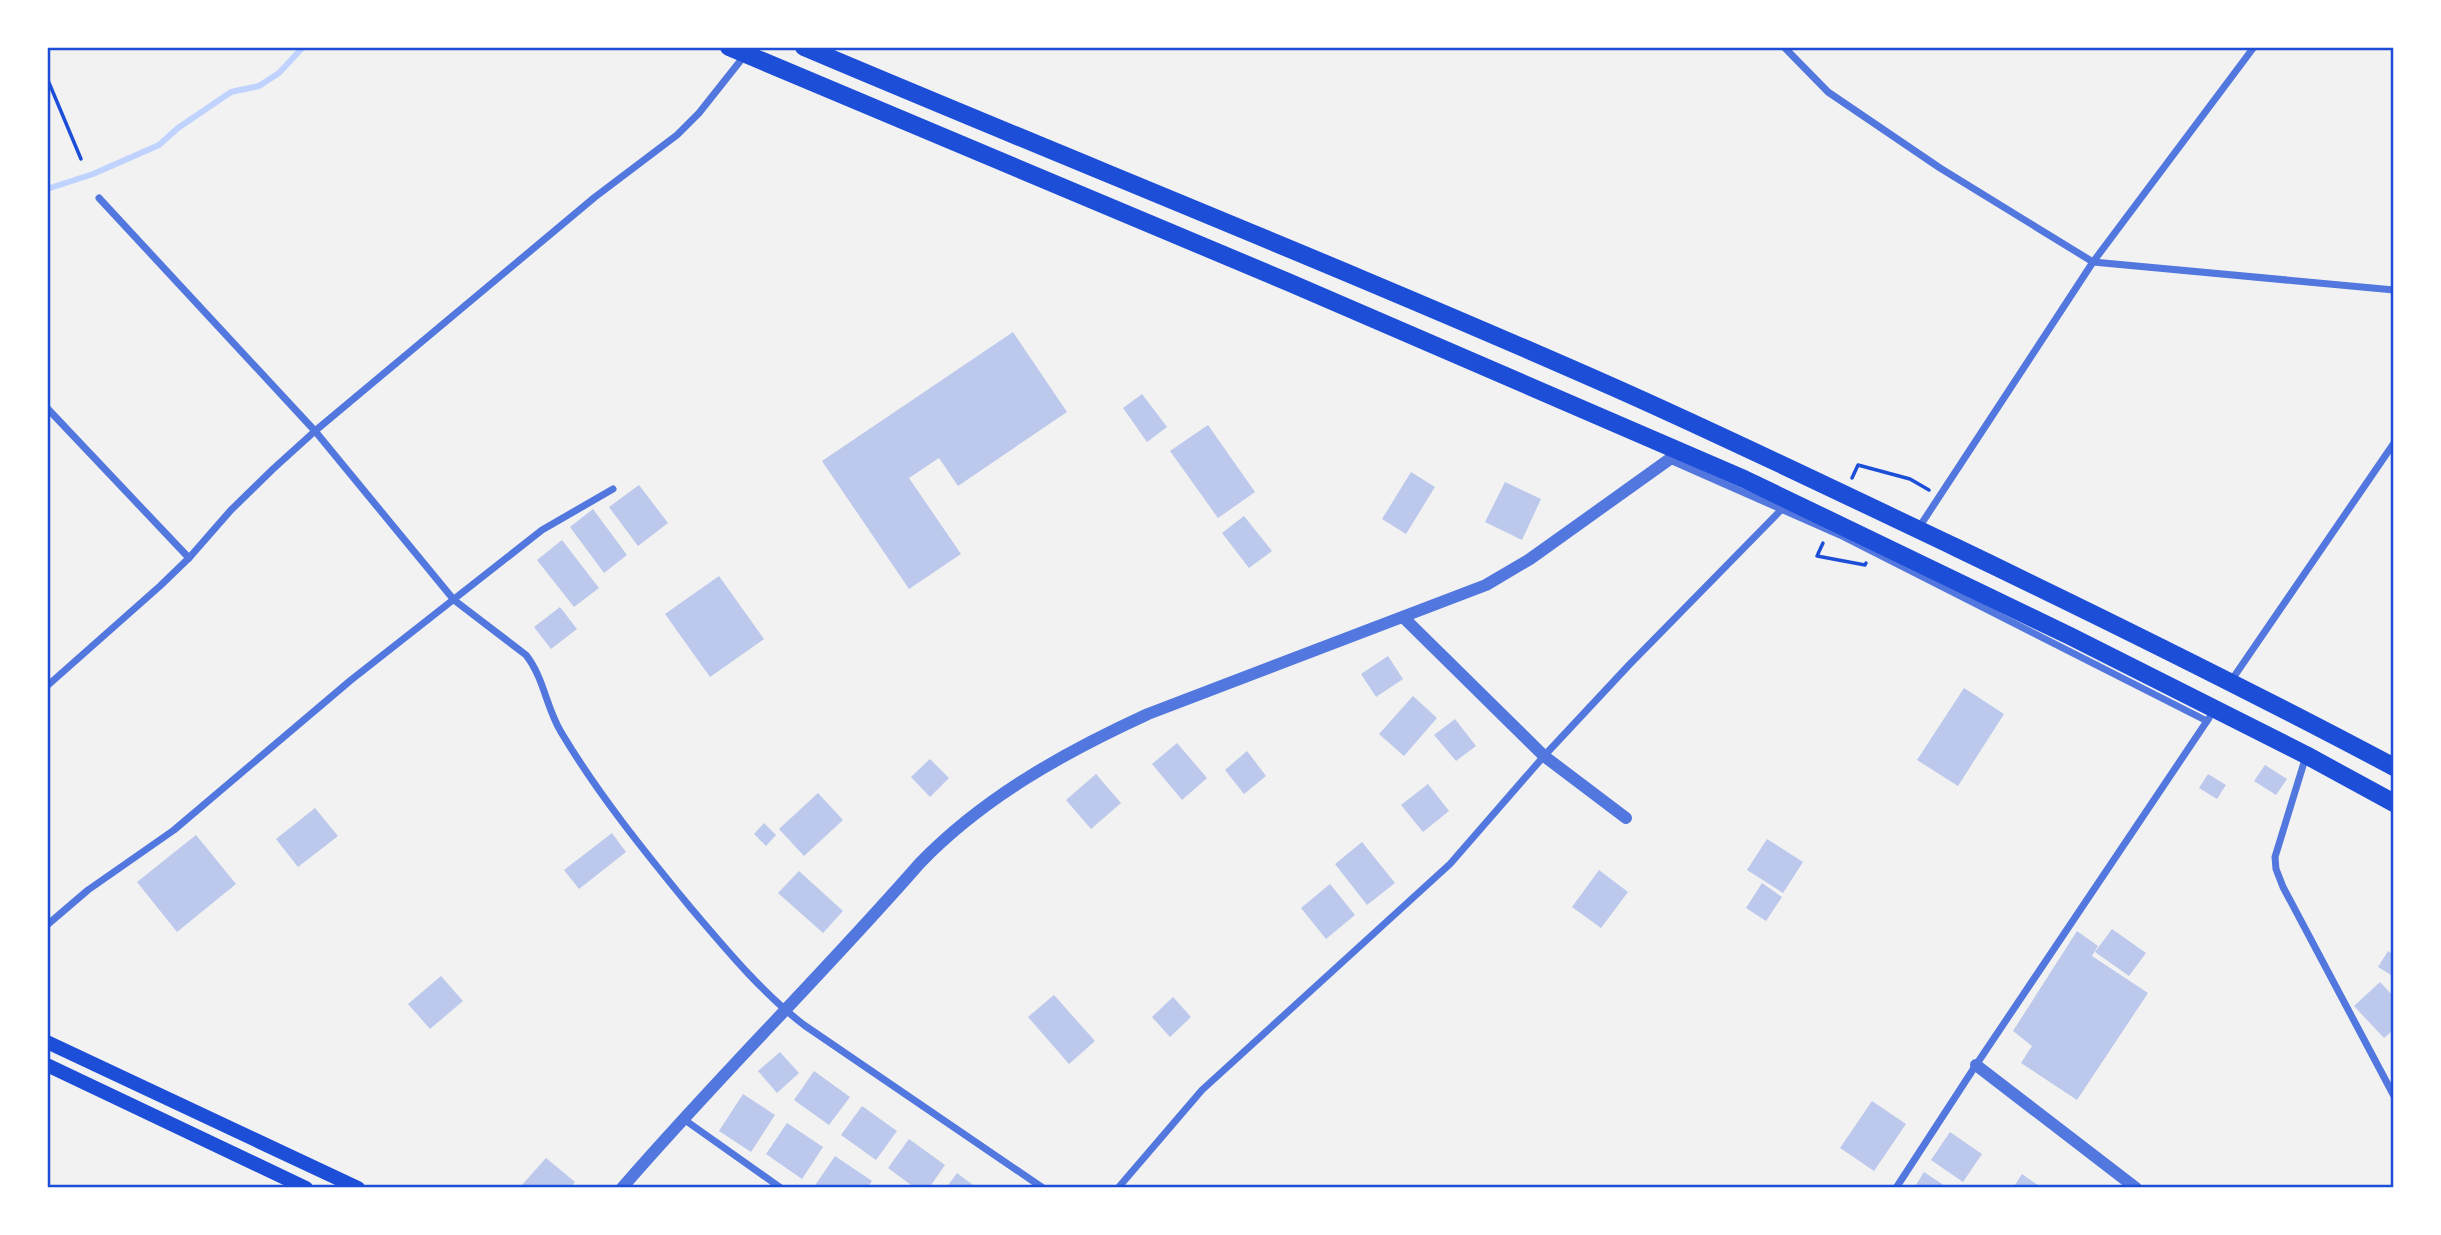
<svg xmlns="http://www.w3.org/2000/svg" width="2441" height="1235" viewBox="0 0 2441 1235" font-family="'Public Sans',sans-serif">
  <rect width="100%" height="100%" fill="#f2f2f2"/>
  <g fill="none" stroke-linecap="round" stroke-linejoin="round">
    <path stroke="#bfd3fe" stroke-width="6" d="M47 189 93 174 159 145 178 128 231 92 259 86 279 73 303 47"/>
  </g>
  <g fill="#bdc9ec">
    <path d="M1013 332 1067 412 958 486 939 458 909 478 961 554 909 589 822 461Z"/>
    <path d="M1142 394 1167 427 1147 442 1123 408Z"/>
    <path d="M1208 425 1255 492 1218 518 1170 451Z"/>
    <path d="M1411 472 1435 487 1406 534 1382 519Z"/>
    <path d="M1505 482 1541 499 1522 540 1485 522Z"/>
    <path d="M639 485 668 523 638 546 609 507Z"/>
    <path d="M593 509 627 555 604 573 570 527Z"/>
    <path d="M1244 516 1272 551 1249 568 1222 533Z"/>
    <path d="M562 540 599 588 574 607 537 560Z"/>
    <path d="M719 576 764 639 710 677 665 614Z"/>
    <path d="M560 607 577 629 551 649 534 627Z"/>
    <path d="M1388 656 1403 679 1376 697 1361 674Z"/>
    <path d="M1964 688 2004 714 1958 786 1917 760Z"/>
    <path d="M1413 696 1437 718 1404 756 1379 734Z"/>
    <path d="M1455 719 1476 746 1456 761 1434 735Z"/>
    <path d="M1177 743 1207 778 1182 800 1152 764Z"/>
    <path d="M1247 751 1266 776 1244 794 1225 770Z"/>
    <path d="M930 759 949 778 930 797 911 777Z"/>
    <path d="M2265 765 2287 779 2276 795 2254 781Z"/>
    <path d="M1096 774 1121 803 1091 829 1066 800Z"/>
    <path d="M2208 774 2226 785 2217 799 2199 788Z"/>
    <path d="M1428 784 1449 811 1423 832 1401 805Z"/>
    <path d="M818 793 843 820 804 856 779 829Z"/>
    <path d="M315 808 338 836 298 867 276 839Z"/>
    <path d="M764 823 776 835 766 846 754 834Z"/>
    <path d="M612 833 626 852 579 889 564 870Z"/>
    <path d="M196 835 236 884 177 932 137 882Z"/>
    <path d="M1767 839 1803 862 1783 893 1747 870Z"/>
    <path d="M1362 842 1395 883 1367 905 1335 864Z"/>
    <path d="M1599 870 1628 892 1601 928 1572 907Z"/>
    <path d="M799 871 843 911 823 933 778 893Z"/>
    <path d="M1762 883 1782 897 1766 921 1746 908Z"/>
    <path d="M1330 884 1355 915 1326 939 1301 908Z"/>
    <path d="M2112 929 2146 953 2129 976 2095 952Z"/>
    <path d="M2077 931 2098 946 2092 956 2148 993 2077 1100 2021 1063 2032 1046 2013 1031Z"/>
    <path d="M2388 951 2394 955V977L2378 967Z"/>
    <path d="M441 976 463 1001 430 1029 408 1004Z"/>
    <path d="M2380 982 2394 997V1029L2384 1038 2354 1006Z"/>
    <path d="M1054 995 1095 1041 1069 1064 1028 1017Z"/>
    <path d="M1173 997 1191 1017 1170 1037 1152 1017Z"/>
    <path d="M780 1052 799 1073 777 1093 758 1071Z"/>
    <path d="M814 1071 850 1097 829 1125 794 1100Z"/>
    <path d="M743 1094 775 1115 751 1152 719 1131Z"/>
    <path d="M1872 1101 1906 1124 1874 1171 1840 1148Z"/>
    <path d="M862 1106 897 1131 876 1160 841 1135Z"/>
    <path d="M787 1123 823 1147 802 1179 766 1154Z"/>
    <path d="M1950 1132 1982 1154 1963 1182 1931 1160Z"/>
    <path d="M909 1139 945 1165 929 1188H915L888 1168Z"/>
    <path d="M835 1156 872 1181 867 1188 814 1187Z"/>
    <path d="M546 1158 575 1182 570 1188H525L522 1185Z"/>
    <path d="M1924 1172 1948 1188H1914Z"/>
    <path d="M957 1173 977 1188H946Z"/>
    <path d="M2022 1174 2042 1188H2013Z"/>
  </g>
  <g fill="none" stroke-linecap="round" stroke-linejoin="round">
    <g stroke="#1d4ed8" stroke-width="3.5">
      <path d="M47 78 81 159"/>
      <path d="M1852 478 1858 465 1910 479 1929 490"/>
      <path d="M1823 543 1817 556 1865 565 1866 563"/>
    </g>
    <g stroke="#5277de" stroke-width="7">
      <path d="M1784 47 1828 92 1940 168 2093 262 2394 290"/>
      <path d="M99 198 315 431 454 600 526 655C544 678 546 707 561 732 598 794 644 851 690 907 725 948 761 992 804 1025L1043 1188"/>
      <path d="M47 408 189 558"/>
      <path d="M1670 460 1840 535 2207 721"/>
      <path d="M1918 529 2093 262 2254 47"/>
      <path d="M2231 681 2394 443"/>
      <path d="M47 686 160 586 189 558 231 510 273 469 315 431 595 197 677 135 699 113 745 55"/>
      <path d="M2306 756 2275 857 2276 869 2283 887 2394 1096"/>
      <path d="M47 925 88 890 174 830 351 680 542 530 613 489"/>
      <path d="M682 1118 781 1188"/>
      <path d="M1118 1188 1202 1090 1450 864 1544 756 1629 665 1782 509"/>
      <path d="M1896 1188 1976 1065 2209 718"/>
    </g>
    <g stroke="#5277de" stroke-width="12">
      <path d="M1403 617 1544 756 1626 818"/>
      <path d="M1976 1065 2136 1188"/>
      <path d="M622 1188C718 1077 823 974 920 863 984 797 1065 752 1148 714L1486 585 1530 559 1681 451"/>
    </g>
    <g stroke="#1d4ed8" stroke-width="14">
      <path d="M47 1042 358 1188"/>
      <path d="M47 1065 306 1188"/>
    </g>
    <g stroke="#1d4ed8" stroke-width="18">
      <path d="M729 47 1288 282 1744 479 2070 636 2306 755 2394 803"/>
      <path d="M804 47C1073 161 1346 269 1613 387 1728 438 1841 493 1955 547 2103 618 2249 690 2394 767"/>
    </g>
  </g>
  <rect width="2441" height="1235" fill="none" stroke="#ffffff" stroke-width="98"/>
  <rect x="49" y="49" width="2343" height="1137" fill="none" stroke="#1d4ed8" stroke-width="2.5"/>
</svg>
